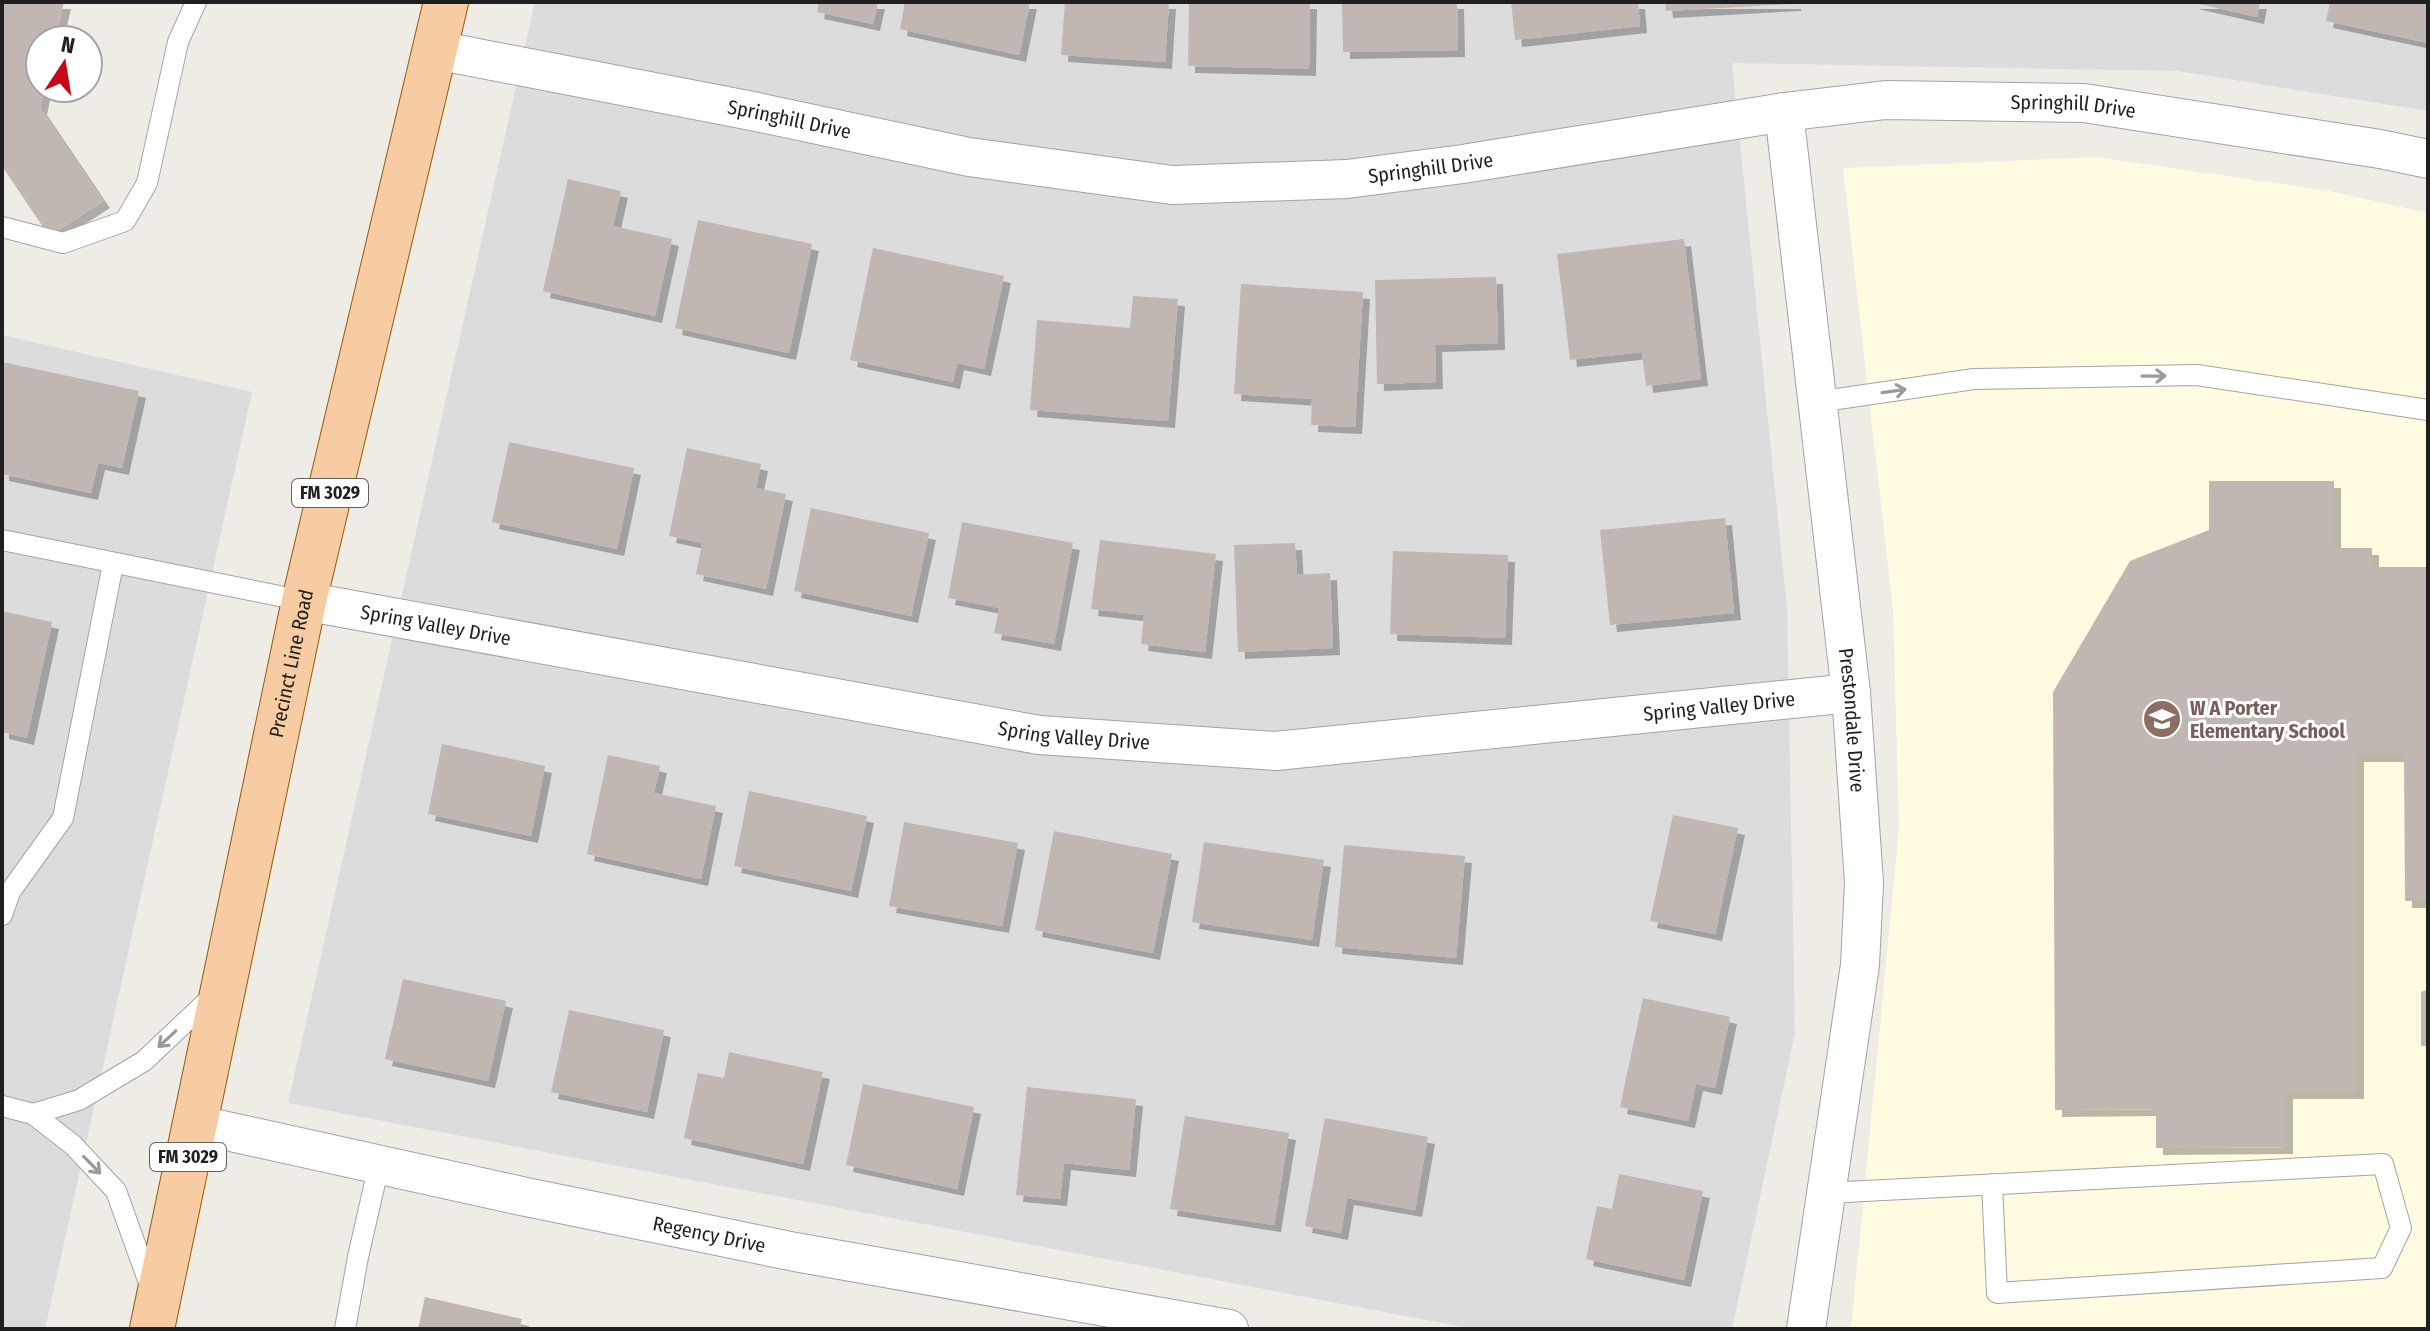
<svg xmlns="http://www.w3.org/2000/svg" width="2430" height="1331" viewBox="0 0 2430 1331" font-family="'Fira Sans Condensed',sans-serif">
  <defs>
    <filter id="shadow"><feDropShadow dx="7" dy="7" stdDeviation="0" flood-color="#0004"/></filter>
  </defs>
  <rect width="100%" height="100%" fill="#efebe5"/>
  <g fill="#dddcdc">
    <path d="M535 2H2428V111L2178 71 1732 63 1787 609 1795 1033 1732 1329H1474L288 1103Z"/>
    <path d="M2 335 252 392 45 1329H2Z"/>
  </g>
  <path fill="#fefbe0" d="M2096 157 2325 190 2428 213V1329H1851L1899 827 1893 611 1843 168Z"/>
  <g fill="#c0b7b2" filter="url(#shadow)">
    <path d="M2 2H64L55 40H40V88H44L40 108 103 201 49 236 2 166Z"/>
    <path d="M819 2H878L873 24 817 12Z"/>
    <path d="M905 2H1030L1019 55 900 29Z"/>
    <path d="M1065 2H1169L1165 62 1061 55Z"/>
    <path d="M1189 2H1310L1309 69 1188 66Z"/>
    <path d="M1342 2H1457L1458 50 1343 52Z"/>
    <path d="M1511 2H1638L1640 26 1515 40Z"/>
    <path d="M1665 2H1794V4L1666 11Z"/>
    <path d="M2191 2H2260L2257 17Z"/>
    <path d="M2330 2H2428V43L2326 21Z"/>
    <path d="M568 179 621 191 613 226 672 239 655 316 543 291Z"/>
    <path d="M698 220 812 244 789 353 675 328Z"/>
    <path d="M1684 239 1701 379 1646 386 1642 352 1570 360 1557 254Z"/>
    <path d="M873 248 1004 276 984 369 957 363 953 382 850 360Z"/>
    <path d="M1496 277 1498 343 1435 345 1436 382 1377 384 1375 280Z"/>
    <path d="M1241 284 1363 292 1355 427 1311 425 1312 399 1234 394Z"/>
    <path d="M1133 296 1178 299 1168 421 1030 410 1037 320 1130 328Z"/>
    <path d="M2 362 139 391 122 468 98 463 91 493 2 474Z"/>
    <path d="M509 442 634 468 617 549 492 522Z"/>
    <path d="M687 448 761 464 756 488 786 494 766 589 696 574 702 543 669 536Z"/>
    <path d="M2209 481H2334V548H2372V567H2428V901H2405L2404 755H2357V1092H2286V1147L2156 1148V1109L2055 1110 2053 692 2130 561 2209 530Z"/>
    <path d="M811 508 929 533 911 616 794 591Z"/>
    <path d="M1725 518 1734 613 1610 625 1600 530Z"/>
    <path d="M962 522 1073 543 1054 644 994 633 999 608 948 598Z"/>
    <path d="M1100 540 1216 554 1205 652 1141 644 1144 615 1091 609Z"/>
    <path d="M1295 543 1297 575 1330 573 1333 648 1238 652 1234 545Z"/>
    <path d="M1393 551 1508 555 1505 638 1390 634Z"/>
    <path d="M2 611 52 622 27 738 2 732Z"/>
    <path d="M442 744 545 766 531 836 428 814Z"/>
    <path d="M608 755 660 766 654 793 716 806 701 879 587 854Z"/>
    <path d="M749 791 867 816 851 891 734 866Z"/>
    <path d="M1673 815 1738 828 1715 934 1650 921Z"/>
    <path d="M904 822 1018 843 1002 926 889 906Z"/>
    <path d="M1054 831 1172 854 1153 953 1035 930Z"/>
    <path d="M1204 842 1324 860 1312 940 1192 922Z"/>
    <path d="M1344 845 1465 856 1456 958 1335 947Z"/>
    <path d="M403 979 506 1001 488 1081 385 1059Z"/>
    <path d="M2428 989V1046H2421V992Z"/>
    <path d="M1643 998 1730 1017 1715 1088 1696 1084 1688 1121 1620 1107Z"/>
    <path d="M569 1010 664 1030 647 1112 551 1092Z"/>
    <path d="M729 1052 823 1072 803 1164 684 1138 698 1073 724 1078Z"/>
    <path d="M863 1084 974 1107 957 1189 846 1165Z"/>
    <path d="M1027 1087 1136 1099 1129 1170 1064 1163 1060 1199 1016 1195Z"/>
    <path d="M1185 1116 1289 1133 1274 1225 1170 1209Z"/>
    <path d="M1325 1118 1428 1137 1415 1210 1347 1198 1341 1233 1305 1226Z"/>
    <path d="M1619 1174 1703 1191 1684 1280 1586 1259 1597 1206 1612 1209Z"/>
    <path d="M425 1297 522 1319 519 1329H418Z"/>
  </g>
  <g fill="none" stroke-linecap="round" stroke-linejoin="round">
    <defs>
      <g id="service">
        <path d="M2 227 63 243 125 221 147 183 178 42 196 2"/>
        <path d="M1817 402 1974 379 2197 375 2428 410"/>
        <path d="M2 540 304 601"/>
        <path d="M2 915 10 892 63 818 113 564"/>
        <path d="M2 1106 33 1114 73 1145 116 1191 152 1291"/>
        <path d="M33 1114 79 1100 144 1061 214 995"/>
        <path d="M1826 1193 2383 1164 2401 1228 2382 1268 1997 1293 1992 1184"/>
        <path d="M345 1329 358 1257 379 1165"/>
      </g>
      <g id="minor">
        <path id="s1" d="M436 50 752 111 969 157 1172 185 1347 179 1463 164 1784 112 1886 100 2084 103 2380 149 2428 159"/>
        <path id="s2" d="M1784 112 1851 693 1864 883 1860 965 1806 1329"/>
        <path id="s3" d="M304 601 1039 735 1276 751 1851 693"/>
        <path id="s4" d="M195 1124 526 1197 795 1252 1229 1329"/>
      </g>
      <g id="primary">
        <path id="s5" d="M152 1329 304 601 446 2"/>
      </g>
    </defs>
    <use href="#service" stroke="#a3a3a3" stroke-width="22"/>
    <use href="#minor" stroke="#a3a3a3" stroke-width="40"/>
    <use href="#primary" stroke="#935a07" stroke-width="46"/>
    <use href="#service" stroke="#fff" stroke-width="20"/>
    <use href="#minor" stroke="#fff" stroke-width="38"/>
    <use href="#primary" stroke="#f8cca2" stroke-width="44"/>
  </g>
  <defs><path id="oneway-shaft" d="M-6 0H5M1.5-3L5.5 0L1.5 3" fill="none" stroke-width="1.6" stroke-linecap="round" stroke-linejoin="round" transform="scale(2)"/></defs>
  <g stroke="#9a9a9a">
    <use href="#oneway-shaft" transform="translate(2154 376) rotate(-1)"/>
    <use href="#oneway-shaft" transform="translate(1894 391) rotate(-8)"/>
    <use href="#oneway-shaft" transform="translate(167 1039) rotate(137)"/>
    <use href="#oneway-shaft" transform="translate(92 1165) rotate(46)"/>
  </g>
  <defs>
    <symbol id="school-disc" viewBox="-11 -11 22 22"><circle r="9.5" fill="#8d6e63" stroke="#fff"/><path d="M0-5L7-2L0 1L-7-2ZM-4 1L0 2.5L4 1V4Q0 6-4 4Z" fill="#fff"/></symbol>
  </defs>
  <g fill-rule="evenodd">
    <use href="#school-disc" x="2140" y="697" width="44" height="44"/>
  </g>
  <g text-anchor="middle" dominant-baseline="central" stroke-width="6" stroke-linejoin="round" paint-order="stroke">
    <g fill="#fff" stroke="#626262" stroke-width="2">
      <rect x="292" y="479" width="76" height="28" rx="6"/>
      <rect x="150" y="1143" width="76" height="28" rx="6"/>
    </g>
    <g font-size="18" font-weight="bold" fill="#1f1f1f">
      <text x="330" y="493">FM 3029</text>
      <text x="188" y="1157">FM 3029</text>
    </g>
    <g font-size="20" fill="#1f1f1f" stroke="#fff">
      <text stroke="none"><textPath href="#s1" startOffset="1656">Springhill Drive</textPath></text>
      <text stroke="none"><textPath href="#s1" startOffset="360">Springhill Drive</textPath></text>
      <text stroke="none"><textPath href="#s1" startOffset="1008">Springhill Drive</textPath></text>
      <text stroke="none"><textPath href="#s3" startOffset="134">Spring Valley Drive</textPath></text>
      <text stroke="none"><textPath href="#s5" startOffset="680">Precinct Line Road</textPath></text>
      <text stroke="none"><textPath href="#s3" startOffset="1430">Spring Valley Drive</textPath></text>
      <text stroke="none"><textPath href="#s2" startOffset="612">Prestondale Drive</textPath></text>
      <text stroke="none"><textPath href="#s3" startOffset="782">Spring Valley Drive</textPath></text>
      <text stroke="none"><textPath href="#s4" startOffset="526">Regency Drive</textPath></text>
    </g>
    <g font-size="20" font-weight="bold" fill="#785e54" stroke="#fff" text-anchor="start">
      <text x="2190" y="708">W A Porter<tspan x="2190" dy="23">Elementary School</tspan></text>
    </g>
  </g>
  <rect width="2430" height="1331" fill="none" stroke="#1f1f1f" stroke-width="8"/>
  <g transform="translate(64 64) rotate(12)"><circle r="38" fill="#ffffff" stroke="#a5a5a5" stroke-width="2"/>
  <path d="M0-6L14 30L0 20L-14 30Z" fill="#c50917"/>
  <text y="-12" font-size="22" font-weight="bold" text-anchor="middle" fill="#1f1f1f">N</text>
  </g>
</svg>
